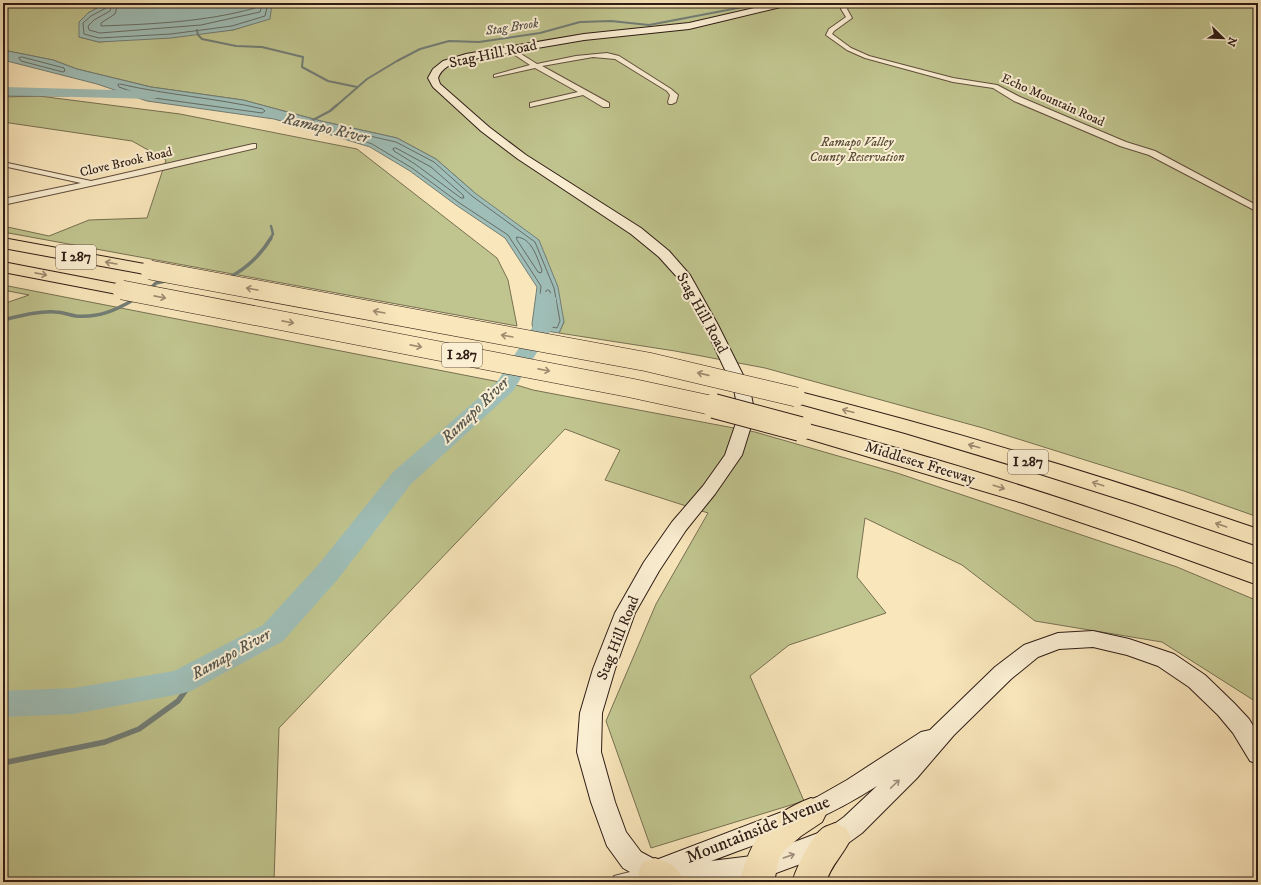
<svg xmlns="http://www.w3.org/2000/svg" width="1261" height="885" viewBox="0 0 1261 885" font-family="'IM FELL DW Pica',serif">
  <rect width="100%" height="100%" fill="#f9e6bb"/>
  <filter id="stains"><feTurbulence type="fractalNoise" baseFrequency=".005" numOctaves="4"/><feColorMatrix values="0 0 0 0 .2 0 0 0 0 .09 0 0 0 0 .02 0 0 0 .5 -.17"/></filter>
  <radialGradient id="worn" r=".72"><stop offset=".6" stop-color="#630" stop-opacity="0"/><stop offset="1" stop-color="#630" stop-opacity=".3"/></radialGradient>
  <g fill="#c0c48e" stroke="#777052">
    <path d="M3 3H106L88 13 79 37 99 42 233 30 248 25 270 11 272 3H1258V517L1184 491 983 428 765 368 675 351 559 333 564 322 475 193 436 159 397 138 321 121 243 100 151 87 77 69 53 60 3 50Z"/>
    <path d="M39 96 180 114 357 149 497 258 508 280 517 326 3 232V226L49 236 89 220 147 218 166 160 132 141 3 122V97Z"/>
    <path d="M3 285 520 386 533 390 755 432 897 473 1177 567 1258 601V703L1162 642 1035 621 962 565 865 518 857 577 886 613 789 645 750 676 804 801 651 848 606 721 656 604 708 513 605 480 620 450 565 429 279 728 274 882H3V304L29 295 3 290Z"/>
  </g>
  <g fill="#9fbeb7" stroke="#727d76">
    <path d="M106 3H272L270 19 233 30 171 38 99 42 79 37V22L88 13Z"/>
    <path d="M3 50 53 60 77 69 151 87 243 100 321 121 397 138 436 159 475 193 539 240 558 287 564 322 559 333 533 329 532 324 537 287 505 238 456 205 410 171 370 147 331 135 274 119 147 101 97 84 3 60Z"/>
    <path d="M3 89 65 90 70 96H3Z"/>
  </g>
  <g fill="none" stroke-linecap="round" stroke-linejoin="round">
    <g stroke="#666d66" stroke-width="1">
      <path d="M107 3 106 8 91 16 83 23 84 34 99 38 171 34 232 26 265 16 268 3"/>
      <path d="M112 3 110 11 94 20 88 26 89 30 100 33 201 25 260 12 263 3"/>
      <path d="M118 3 115 14 101 23V26C153 24 205 22 255 8L257 3"/>
      <path d="M22 57 64 68 65 71 63 72 21 61 19 58Z"/>
      <path d="M120 84C167 95 216 98 263 109L265 111 262 113 147 97 119 87 118 85Z"/>
      <path d="M339 129 396 142 434 162 472 196 535 242 554 288 560 321 557 328 537 324 541 286 508 235 458 202 412 168 372 144 338 132 337 130Z"/>
      <path d="M396 148 431 167 463 195 464 198H461L415 164 394 151 393 149Z"/>
      <path d="M517 237C532 238 537 258 542 270L541 273 538 272 517 240Z"/>
      <path d="M548 290 550 291 555 320 553 323 542 320 546 291Z"/>
    </g>
    <g stroke="#727d76" stroke-width="2">
      <path d="M197 30 198 35 202 39 236 46 262 47 303 57 302 67 328 81 357 87"/>
      <path d="M336 106 367 79 397 61 420 49 449 41 479 42 540 33 580 22 611 21 649 25 764 3"/>
    </g>
    <g stroke="#727d76" stroke-width="2.5">
      <path d="M311 121 330 111 337 105"/>
      <path d="M270 239 273 234 271 226"/>
    </g>
    <g stroke="#727d76" stroke-width="3.5">
      <path d="M228 278C246 269 260 256 271 238"/>
      <path d="M149 290 156 283 165 281"/>
      <path d="M3 320C20 316 38 311 55 312 63 312 69 315 76 316 99 318 116 310 135 299"/>
    </g>
    <path stroke="#727d76" stroke-width="5.5" d="M3 763 105 742 139 729 178 701 199 672"/>
    <g fill="#9fbeb7" fill-rule="evenodd">
      <path d="M3 87 152 91 157 92 159 95 157 98 152 99 3 95Z"/>
      <path d="M546 292 553 294 556 298 557 320 513 391 411 484 338 579 283 641 191 691 180 694 74 714 3 717V691L74 688 174 671 263 625 318 565 393 472 497 382 537 320 536 298 539 294Z"/>
    </g>
    <defs>
      <g id="street">
        <path d="M844 3H850L847 9 852 18 834 31 832 34 851 48 869 56 953 78 997 85 1020 97 1126 142 1155 151 1258 206V212L1149 155 1120 146 1014 101 993 88 953 82 865 58 847 50 826 35 829 29 846 17 841 9Z"/>
        <path d="M509 49H513L537 64 576 56 607 53 619 56 671 89 678 95 676 102 672 104H669L668 102 670 95 667 91 615 59 593 57 542 66 609 103V107H603L583 95 530 107V103L578 92 535 68 494 77V75L530 65 509 51Z"/>
        <path d="M253 144H256V148L141 175 3 205V199L81 183 3 166V162L91 181Z"/>
        <path d="M654 866 660 868 663 874 660 880 655 882H611L614 876Z"/>
      </g>
      <path id="secondary" d="M776 3H790L789 5 689 29 584 40 467 60C455 63 443 65 438 78L440 84 489 127 526 155 641 228 669 251 690 275 718 325 750 389 753 405 752 423 742 455 715 494 686 530 659 571 635 613 615 669 602 713 601 752 615 802 626 832 641 852 656 860 782 812 817 797 847 780 921 732 930 730 995 667 1024 645 1058 633 1093 631 1129 639 1174 654 1205 675 1234 703 1249 719 1258 734V764L1250 761 1233 733 1218 715 1189 687 1158 666 1127 655 1093 647 1059 649 1038 657 1011 679 954 735 917 778 862 833 844 846 814 859 760 879 736 882H647L623 868 607 846 591 802 577 752 580 713 593 669 615 613 644 562 672 522 703 486 725 455 736 423 737 405 734 389 704 325 677 277 659 257 631 234 518 159 481 131 433 87 428 78 433 69 443 61 466 54 584 34 689 23ZM877 786 844 817 826 830 760 855 711 861C770 839 823 821 877 786Z"/>
      <g id="highway">
        <path d="M3 238 150 265 156 266 159 270 156 274 150 275 3 248Z"/>
        <path d="M3 262 122 285 128 286 131 290 128 294 122 295 3 272Z"/>
        <path d="M796 391C952 430 1106 477 1258 529V546L1135 504 1021 468 905 433 789 401 786 397 789 393Z"/>
        <path d="M800 422C954 461 1108 513 1258 566V585L1136 541 1023 503 792 434 789 429 792 424Z"/>
        <path d="M811 798 822 802 827 812 822 822 801 836 785 850 779 858 774 882H740C750 839 768 814 811 798Z"/>
        <path d="M835 823 846 828 851 838C844 854 831 865 826 882H792C798 865 809 839 823 828 826 826 831 825 835 823Z"/>
        <path d="M655 858C670 863 678 867 685 882H642L638 873 643 862Z"/>
      </g>
    </defs>
    <use href="#street" stroke="#614e3e" stroke-width="2"/>
    <use href="#secondary" stroke="#2e1c15" stroke-width="2"/>
    <use href="#highway" stroke="#2e1c15" stroke-width="2"/>
    <use href="#street" fill="#fbefd3" fill-rule="evenodd"/>
    <use href="#secondary" fill="#fbefd3" fill-rule="evenodd"/>
    <use href="#highway" fill="#f9e6bb" fill-rule="evenodd"/>
    <defs>
      <g id="highway-bridge-far1">
        <path d="M150 270 648 362 796 397"/>
        <path d="M122 290 631 388 719 407"/>
      </g>
      <path id="highway-bridge" d="M714 406 800 429"/>
    </defs>
    <use href="#highway-bridge-far1" stroke="#2e1c15" stroke-width="20" stroke-linecap="butt"/>
    <use href="#highway-bridge" stroke="#2e1c15" stroke-width="26" stroke-linecap="butt"/>
    <use href="#highway-bridge-far1" stroke="#f9e6bb" stroke-width="19"/>
    <use href="#highway-bridge" stroke="#f9e6bb" stroke-width="24"/>
  </g>
  <defs><path id="oneway-shaft" d="M-6 0H5M1.5-3L5.5 0L1.5 3" fill="none" stroke-width="1.6" stroke-linecap="round" stroke-linejoin="round"/></defs>
  <g stroke="#9e8b70">
    <use href="#oneway-shaft" transform="translate(111 263) rotate(-170)"/>
    <use href="#oneway-shaft" transform="translate(41 274) rotate(11)"/>
    <use href="#oneway-shaft" transform="translate(252 289) rotate(-170)"/>
    <use href="#oneway-shaft" transform="translate(160 297) rotate(11)"/>
    <use href="#oneway-shaft" transform="translate(379 312) rotate(-170)"/>
    <use href="#oneway-shaft" transform="translate(288 322) rotate(11)"/>
    <use href="#oneway-shaft" transform="translate(507 336) rotate(-170)"/>
    <use href="#oneway-shaft" transform="translate(416 346) rotate(11)"/>
    <use href="#oneway-shaft" transform="translate(544 370) rotate(11)"/>
    <use href="#oneway-shaft" transform="translate(703 374) rotate(-167)"/>
    <use href="#oneway-shaft" transform="translate(848 411) rotate(-165)"/>
    <use href="#oneway-shaft" transform="translate(974 446) rotate(-164)"/>
    <use href="#oneway-shaft" transform="translate(1098 484) rotate(-162)"/>
    <use href="#oneway-shaft" transform="translate(999 487) rotate(18)"/>
    <use href="#oneway-shaft" transform="translate(1221 525) rotate(-161)"/>
  </g>
  <g stroke="#9f907e">
    <use href="#oneway-shaft" transform="translate(895 784) rotate(-44)"/>
    <use href="#oneway-shaft" transform="translate(789 856) rotate(-19)"/>
  </g>
  <g text-anchor="middle" dominant-baseline="central" stroke-width="4" stroke-linejoin="round" paint-order="stroke">
    <g font-size="13" font-style="italic" fill="#56554e" stroke="#fbefd3">
      <text transform="translate(512 27) rotate(-9)">Stag Brook</text>
    </g>
    <g font-size="13" fill="#2e1c15" stroke="#fbefd3">
      <text transform="translate(1053 100) rotate(24)">Echo Mountain Road</text>
      <text transform="translate(126 162) rotate(-13)">Clove Brook Road</text>
    </g>
    <g font-size="13" font-style="italic" fill="#5a4e39" stroke="#fbefd3">
      <text x="857" y="142">Ramapo Valley<tspan x="857" dy="15">County Reservation</tspan></text>
    </g>
    <g fill="#fbefd3" stroke="#6c5b4e" stroke-width="1">
      <rect x="56" y="245" width="40" height="24" rx="3"/>
      <rect x="442" y="343" width="40" height="24" rx="3"/>
      <rect x="1008" y="450" width="40" height="24" rx="3"/>
    </g>
    <g font-size="14" font-weight="bold" fill="#2e1c15">
      <text x="76" y="257">I 287</text>
      <text x="462" y="355">I 287</text>
      <text x="1028" y="462">I 287</text>
    </g>
    <g font-size="15" fill="#2e1c15" stroke="#fbefd3">
      <text transform="translate(493 54) rotate(-12)">Stag Hill Road</text>
      <text transform="translate(702 313) rotate(61)">Stag Hill Road</text>
      <text transform="translate(920 463) rotate(17)">Middlesex Freeway</text>
      <text transform="translate(618 638) rotate(-68)">Stag Hill Road</text>
    </g>
    <g font-size="16" font-style="italic" fill="#56554e" stroke="#fbefd3">
      <text transform="translate(326 128) rotate(13)">Ramapo River</text>
      <text transform="translate(475 410) rotate(-44)">Ramapo River</text>
      <text transform="translate(231 654) rotate(-29)">Ramapo River</text>
    </g>
    <g font-size="18" fill="#2e1c15" stroke="#fbefd3">
      <text transform="translate(758 830) rotate(-22)">Mountainside Avenue</text>
    </g>
  </g>
  <rect width="1261" height="885" fill="none" stroke="#f9e6bb" stroke-width="16"/>
  <rect x="4" y="4" width="1253" height="877" fill="none" stroke="#2e1c15" stroke-width="2"/>
  <rect x="8" y="8" width="1245" height="869" fill="none" stroke="#2e1c15"/>
  <g transform="translate(1223 38) rotate(113)" stroke="#fbefd3" stroke-width="3" paint-order="stroke">
  <path d="M0-3L7 15L0 10L-7 15Z" fill="#2e1c15"/>
  <text y="-6" font-size="11" font-weight="bold" text-anchor="middle" fill="#2e1c15">N</text>
  </g>
  <rect width="100%" height="100%" filter="url(#stains)"/>
  <rect width="100%" height="100%" fill="url(#worn)"/>
</svg>
